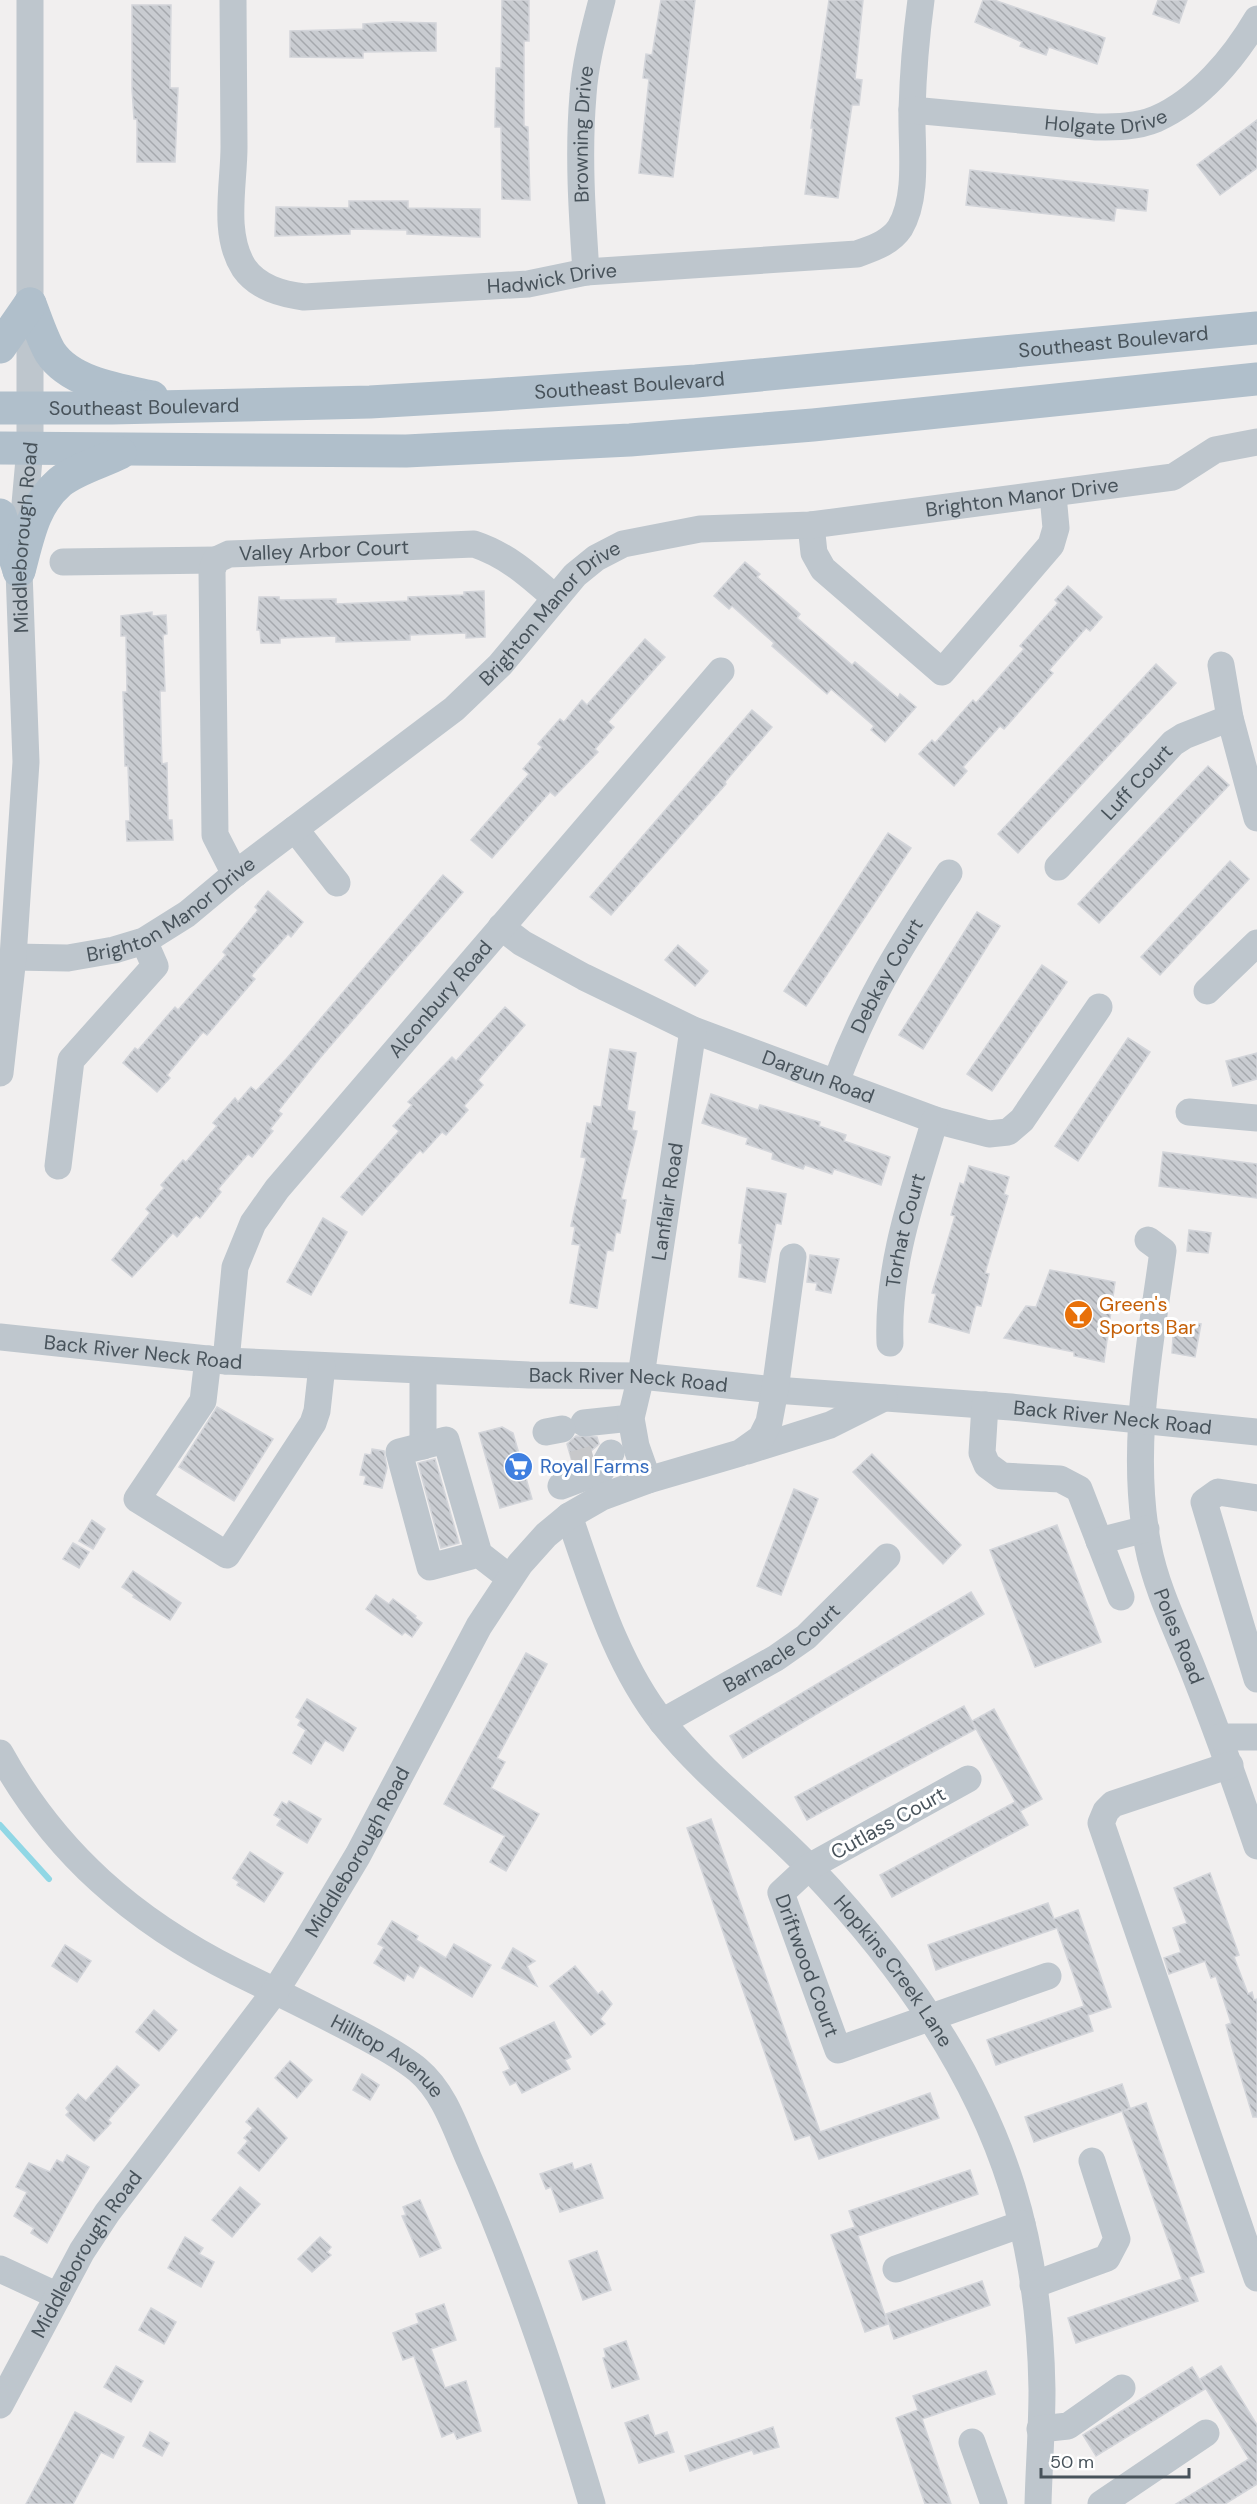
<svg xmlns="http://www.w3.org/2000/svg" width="1257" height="2504" viewBox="0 0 1257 2504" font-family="'DM Sans',sans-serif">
  <defs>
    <pattern id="building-back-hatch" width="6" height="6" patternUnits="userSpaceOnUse" patternTransform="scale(1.5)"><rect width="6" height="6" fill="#c9ccd1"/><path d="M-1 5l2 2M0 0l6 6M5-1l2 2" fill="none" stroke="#a5a8ad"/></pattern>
  </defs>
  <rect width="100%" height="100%" fill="#f1efef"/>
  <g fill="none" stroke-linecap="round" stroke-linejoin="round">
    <path stroke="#91d7e5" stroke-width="6" d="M0 1825 49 1879"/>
  </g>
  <g fill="url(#building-back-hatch)" stroke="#d3d5da" stroke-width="1.5">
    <path d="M502 0H529V41H524V126L528 127 530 200 502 199 501 127H495L496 68H501Z"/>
    <path d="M661 0H695L673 177 639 173 649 79 643 78 646 54 652 55Z"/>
    <path d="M829 0H863L855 79 862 80 859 105H852L838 198 805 194 813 128H811Z"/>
    <path d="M983 0H994L1105 38 1097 64 1049 47 1046 55 1020 46 1022 42 975 22Z"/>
    <path d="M1158 0H1187L1179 23 1153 14Z"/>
    <path d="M132 5H171L170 88H178L175 162H137V119H134L132 89Z"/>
    <path d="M392 22 436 23V51L363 52V58L290 57V31L363 29V24Z"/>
    <path d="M1257 120V168L1220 195 1197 165Z"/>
    <path d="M970 170 1148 190 1146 211 1116 208 1114 221 966 205Z"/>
    <path d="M349 201H408V208L480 209V237L407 234V230L350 229V234L275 236 276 207 349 208Z"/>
    <path d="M745 562 760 574 757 577 800 614 797 618 852 665 855 662 898 698 900 694 916 707 885 742 871 730 874 726 831 689 827 694 772 646 774 643 732 606 729 609 714 596Z"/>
    <path d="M1068 586 1102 617 1090 631 1086 628 1049 670 1053 673 1004 729 1000 726 963 767 967 771 954 786 919 754 932 740 935 743 973 700 976 703 1024 649 1020 646 1058 603 1055 600Z"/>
    <path d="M484 591 485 637 466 638V633L410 635V640L336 642V636L280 638V643H261L260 630H257L259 597H279V600L336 599V604L408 601V597L464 595V592Z"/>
    <path d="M152 612V616L166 615 167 634 163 635 165 691H160L161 732 162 764 167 763 168 820H172L173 840 127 841 126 821H130L128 766H125L123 692H127L126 636H121V616Z"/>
    <path d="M645 639 665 657 608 722 614 727 595 749 598 752 555 796 550 792 492 858 471 840 529 774 523 769 542 747 538 744 560 719 564 722 582 700 587 705Z"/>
    <path d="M1156 664 1176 683 1018 853 998 834Z"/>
    <path d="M752 710 772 727 725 782 726 784 611 915 590 897Z"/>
    <path d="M1208 766 1229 785 1099 923 1078 904Z"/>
    <path d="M888 833 911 848 806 1006 784 991Z"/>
    <path d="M1230 861 1249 879 1160 975 1141 957Z"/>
    <path d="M443 875 463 892 320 1058 278 1111 282 1114 270 1129 273 1131 252 1157 248 1154 218 1189 221 1192 200 1218 196 1215 177 1237 173 1233 132 1277 112 1260 150 1213 146 1209 164 1188 161 1185 183 1160 186 1162 217 1126 213 1123 235 1098 238 1102 251 1087 256 1091 287 1058Z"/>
    <path d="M268 891 303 922 291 937 288 934 251 976 255 979 207 1035 203 1032 167 1075 170 1078 157 1092 123 1063 135 1048 138 1050 175 1007 178 1010 226 955 223 952 258 910 255 907Z"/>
    <path d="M977 912 1000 926 923 1049 899 1035Z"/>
    <path d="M678 945 708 971 695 986 665 960Z"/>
    <path d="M1042 965 1067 982 992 1091 967 1074Z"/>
    <path d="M505 1007 525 1025 478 1080 483 1085 464 1106 468 1110 446 1135 442 1132 423 1153 420 1150 362 1215 341 1197 399 1131 393 1126 412 1105 408 1102 452 1057 456 1061Z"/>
    <path d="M1128 1038 1150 1052 1078 1161 1055 1146Z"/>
    <path d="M610 1049 636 1053 627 1110 635 1112 632 1130 637 1131 621 1199 626 1200 620 1233 616 1232 613 1251 607 1250 597 1308 570 1303 580 1245 572 1244 575 1227 571 1226 586 1158 581 1157 587 1123 591 1124 594 1106 601 1107Z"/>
    <path d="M1257 1053V1079L1233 1086 1226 1061Z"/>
    <path d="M711 1094 758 1110 760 1105 820 1122 819 1126 846 1135 844 1141 890 1157 881 1185 834 1169 832 1174 805 1165 803 1169 772 1159 773 1153 746 1144 748 1138 702 1123Z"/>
    <path d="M1163 1152 1257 1164V1198L1159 1186Z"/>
    <path d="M969 1166 1009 1177 1004 1194 1008 1196 985 1273 989 1274 981 1306 976 1305 969 1333 929 1322 936 1294 932 1293 955 1216 951 1215 960 1183 964 1185Z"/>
    <path d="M747 1188 786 1194 781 1224 776 1223 765 1282 739 1277 742 1244 739 1243Z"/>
    <path d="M323 1218 347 1232 311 1295 287 1282Z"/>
    <path d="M1189 1230 1211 1233 1208 1253 1187 1251Z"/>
    <path d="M810 1255 839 1259 831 1293 816 1290 817 1283 807 1282Z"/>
    <path d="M1050 1270 1115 1282 1104 1362 1074 1356V1352L1004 1338 1026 1306 1036 1307Z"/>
    <path d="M1174 1321 1201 1324 1195 1357 1172 1353Z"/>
    <path d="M217 1407 273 1439 234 1501 179 1467Z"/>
    <path d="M502 1427 513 1433 532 1499 500 1508 479 1433Z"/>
    <path d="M576 1436 597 1437 599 1444 591 1451 590 1458 573 1465 567 1444Z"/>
    <path d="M372 1449 384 1451 387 1468 382 1488 364 1484 366 1476 360 1475 365 1454 371 1455Z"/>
    <path d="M872 1454 961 1545 943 1564 853 1472Z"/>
    <path d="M435 1459 459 1543 441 1548 418 1463Z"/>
    <path d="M794 1489 818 1499 781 1595 757 1586Z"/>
    <path d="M92 1520 105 1529 93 1549 79 1541Z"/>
    <path d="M1057 1525 1101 1642 1035 1667 990 1550Z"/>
    <path d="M73 1543 89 1552 79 1568 63 1559Z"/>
    <path d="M133 1571 181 1603 170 1620 133 1597 134 1595 122 1587Z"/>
    <path d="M971 1592 984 1614 743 1758 730 1736Z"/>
    <path d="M376 1595 389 1604 393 1599 416 1616 415 1618 422 1623 412 1637 405 1632 402 1635 366 1609Z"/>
    <path d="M526 1653 547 1664 497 1758 505 1762 491 1788 539 1814 506 1871 490 1862 505 1836 444 1804Z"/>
    <path d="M307 1699 356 1728 343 1751 325 1740 311 1764 293 1753 306 1730 298 1725 301 1720 296 1717Z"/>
    <path d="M964 1706 976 1729 807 1820 795 1797Z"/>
    <path d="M994 1709 1042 1799 1020 1811 972 1721Z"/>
    <path d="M289 1801 321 1819 307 1843 277 1825 281 1819 274 1815 282 1802 287 1805Z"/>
    <path d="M1015 1802 1028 1825 892 1897 880 1875Z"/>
    <path d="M711 1819 820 2132 930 2093 939 2118 819 2159 810 2135 795 2140 687 1828Z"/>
    <path d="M250 1852 283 1873 264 1902 237 1885 239 1882 233 1878Z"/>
    <path d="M1210 1873 1239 1955 1234 1957 1248 1994 1252 1992 1254 2000 1257 1999V2117H1253L1233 2051 1226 2025 1231 2023 1216 1976 1211 1978 1205 1961 1169 1974 1164 1958 1181 1952 1173 1928 1187 1923 1174 1888Z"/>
    <path d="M1048 1903 1054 1919 1078 1910 1111 2007 1088 2015 1093 2031 996 2065 987 2040 1084 2006 1057 1928 936 1970 928 1945Z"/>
    <path d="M392 1921 418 1936 416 1940 446 1958 454 1944 491 1965 472 1997 420 1965 413 1978 407 1974 404 1981 374 1963 384 1947 378 1944Z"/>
    <path d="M65 1945 91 1961 77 1982 52 1966Z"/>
    <path d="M513 1948 535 1961 527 1966 537 1986 502 1968Z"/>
    <path d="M575 1966 598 1994 602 1991 612 2004 600 2019 605 2024 591 2035 550 1986Z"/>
    <path d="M154 2010 177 2030 159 2051 136 2032Z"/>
    <path d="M554 2022 571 2057 565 2060 570 2069 522 2093 516 2082 510 2085 503 2072 510 2069 500 2048Z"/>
    <path d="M290 2061 312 2080 297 2098 275 2078Z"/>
    <path d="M117 2066 139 2085 108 2120 111 2123 94 2141 66 2115 69 2112 66 2108 78 2094 86 2101Z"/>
    <path d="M362 2074 379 2085 370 2100 353 2090Z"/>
    <path d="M1122 2084 1130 2108 1124 2111 1146 2103 1204 2272 1189 2277 1198 2301 1076 2343 1068 2318 1182 2279 1122 2111 1034 2142 1025 2117Z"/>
    <path d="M258 2108 287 2138 259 2171 238 2153 248 2141 244 2138 253 2128 246 2122Z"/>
    <path d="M67 2155 89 2167 47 2243 31 2233 34 2228 14 2216 27 2192 16 2187 29 2163 50 2172 57 2160 63 2163Z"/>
    <path d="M572 2163 574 2170 591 2164 603 2198 560 2212 551 2187 546 2189 540 2174Z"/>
    <path d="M970 2170 978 2194 858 2236 888 2324 865 2332 831 2235 855 2227 849 2211Z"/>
    <path d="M240 2187 260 2204 232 2237 212 2220Z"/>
    <path d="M420 2200 441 2248 420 2257 402 2216 406 2215 403 2207Z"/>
    <path d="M185 2237 203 2248 199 2254 214 2262 201 2287 168 2268Z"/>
    <path d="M320 2237 331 2247 327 2252 331 2255 312 2272 298 2259Z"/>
    <path d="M597 2251 611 2290 583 2300 569 2261Z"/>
    <path d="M982 2281 990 2305 894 2339 886 2314Z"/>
    <path d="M444 2304 456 2340 431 2349 445 2388 466 2381 481 2431 457 2439 454 2432 442 2437 414 2356 403 2360 393 2333 419 2323 416 2314Z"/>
    <path d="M151 2308 176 2322 164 2344 139 2330Z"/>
    <path d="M626 2341 639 2379 612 2388 603 2358 606 2357 604 2349Z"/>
    <path d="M116 2366 143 2381 131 2402 104 2387Z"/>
    <path d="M1221 2366 1257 2425V2484L1225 2504H1176L1249 2459 1200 2379Z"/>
    <path d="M1192 2367 1205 2389 1096 2456 1083 2435Z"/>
    <path d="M986 2371 995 2394 922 2419 951 2504H925L896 2418 918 2410 913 2396Z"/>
    <path d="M75 2412 124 2437 113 2458 101 2452 73 2504H26Z"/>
    <path d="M648 2415 655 2436 667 2432 674 2452 639 2463 625 2423Z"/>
    <path d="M773 2427 779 2447 754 2454 752 2450 690 2471 685 2456Z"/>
    <path d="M150 2432 169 2443 162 2456 143 2446Z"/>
  </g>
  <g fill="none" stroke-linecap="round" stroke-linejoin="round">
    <path stroke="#c7c8ca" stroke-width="27" stroke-dasharray="27 14" stroke-linecap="butt" d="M573 1465 594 1459"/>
    <g stroke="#bec6cd" stroke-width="27">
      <path id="s1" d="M233 0C233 49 234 98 234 147 234 185 222 234 244 268 258 288 282 294 304 297L528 284 586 272 857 254C873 248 890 243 900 228 919 196 911 146 912 110 913 73 916 37 921 0"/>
      <path id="s2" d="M912 110 1096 127C1116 127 1137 127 1156 119 1199 100 1234 58 1257 19"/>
      <path id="s3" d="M586 272C582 213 578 154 583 95 585 63 594 31 602 0"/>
      <path d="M811 525 814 553 823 569 942 672 1051 545 1056 528 1053 495"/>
      <path d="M63 562 216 560"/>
      <path d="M1221 665 1230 718 1257 818"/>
      <path d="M295 829 337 883"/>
      <path id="s4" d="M1058 867 1173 743 1184 736 1230 718"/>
      <path id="s5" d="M235 874 215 835 212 570 216 560 229 554 474 544C507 555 529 575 554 597"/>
      <path id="s6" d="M501 927 522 943 584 977 693 1030 935 1120 989 1134 1008 1132 1022 1120 1099 1007"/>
      <path id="s7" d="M13 957 68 958 114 950 144 941 187 914 235 874 454 709 500 665 575 575 596 558 623 544 700 529 811 525 1173 477 1215 450 1257 442"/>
      <path d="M1207 991 1257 943"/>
      <path id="s8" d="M0 1073 13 957 26 762 19 571 30 448V0"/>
      <path id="s9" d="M836 1082C866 1001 901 944 949 873"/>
      <path d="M1189 1112 1257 1118"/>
      <path d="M58 1166 71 1060 155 966 144 941"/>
      <path id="s10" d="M1148 1240 1163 1251C1150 1348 1129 1448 1148 1546 1156 1588 1177 1630 1193 1670 1216 1728 1237 1787 1257 1846"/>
      <path id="s11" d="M0 1337 226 1361 529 1375 641 1376 775 1390 1011 1407 1257 1432"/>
      <path id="s12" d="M890 1343C887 1266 913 1194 935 1120"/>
      <path d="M208 1359 203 1401 137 1499 227 1555 313 1423 317 1411 322 1366"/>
      <path id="s13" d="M226 1361 235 1267 253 1223 277 1189 721 671"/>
      <path d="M423 1371V1446"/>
      <path d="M985 1405 982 1453 987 1465 1002 1476 1060 1479 1079 1489 1121 1597"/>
      <path d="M584 1423 631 1418"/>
      <path d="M546 1432 562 1429"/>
      <path d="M747 1451 830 1425 884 1398"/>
      <path id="s14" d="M648 1480 636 1446 631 1418 641 1376 693 1030"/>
      <path d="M561 1486 601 1471 611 1453"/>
      <path d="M1257 1498 1218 1492 1204 1502 1257 1679"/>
      <path id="s15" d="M569 1516C594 1587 616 1664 663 1723 706 1777 762 1818 809 1867 897 1959 974 2065 1012 2187 1032 2252 1041 2322 1042 2390 1042 2428 1039 2466 1038 2504"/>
      <path d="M1099 1541 1146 1529"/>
      <path d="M479 1554 446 1440 399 1452 430 1567 479 1554 510 1578"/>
      <path id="s16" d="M662 1722 776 1658 806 1637 887 1557"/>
      <path d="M1220 1737H1257"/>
      <path id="s17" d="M0 1753C55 1853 134 1921 236 1972 277 1992 318 2012 358 2033 378 2044 400 2055 418 2070 444 2092 455 2127 468 2157 518 2269 557 2387 592 2504"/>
      <path d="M1230 1765 1113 1804 1106 1811 1101 1823 1257 2278"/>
      <path id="s18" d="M968 1779 809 1867 781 1893 838 2050 1048 1976"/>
      <path d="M0 2269 58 2296"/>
      <path d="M896 2269 1022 2224"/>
      <path d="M1033 2285 1107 2258 1117 2239 1092 2161"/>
      <path id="s19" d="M0 2405 82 2251 107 2213 276 1990 303 1947 358 1855 479 1626 520 1564 546 1535 569 1516 602 1497 648 1480 740 1453 761 1438 769 1422 775 1390 793 1257"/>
      <path d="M1040 2429 1068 2426 1122 2388"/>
      <path d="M972 2442 994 2504"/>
      <path d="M1101 2504 1206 2433"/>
    </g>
    <g stroke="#b0bfcb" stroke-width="33">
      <path d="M30 304C36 319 42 338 50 352 70 383 119 390 152 397"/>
      <path d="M0 347 30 304"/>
      <path id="s20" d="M0 408H112L370 402 490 395 696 381 1257 328"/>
      <path d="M0 448 406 451 630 440 813 425 1257 379"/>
      <path d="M0 515 19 570"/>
      <path d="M19 571C28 538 33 505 60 482 76 469 102 462 120 453"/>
    </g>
  </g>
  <defs>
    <symbol id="bar-disc" viewBox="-11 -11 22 22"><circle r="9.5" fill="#e8710a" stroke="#fff"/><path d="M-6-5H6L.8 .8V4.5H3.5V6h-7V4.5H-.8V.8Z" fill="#fff"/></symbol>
    <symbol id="supermarket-disc" viewBox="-11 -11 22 22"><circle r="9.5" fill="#3f7fe0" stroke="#fff"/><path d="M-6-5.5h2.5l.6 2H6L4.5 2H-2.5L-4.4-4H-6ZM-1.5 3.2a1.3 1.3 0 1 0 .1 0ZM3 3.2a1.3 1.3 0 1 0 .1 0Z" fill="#fff"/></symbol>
  </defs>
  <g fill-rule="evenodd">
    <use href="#bar-disc" x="1062" y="1298" width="33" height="33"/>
    <use href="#supermarket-disc" x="502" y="1450" width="33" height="33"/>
  </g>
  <g text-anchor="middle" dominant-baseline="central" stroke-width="6" stroke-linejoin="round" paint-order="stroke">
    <g font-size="20" fill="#48535b" stroke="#fff">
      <text stroke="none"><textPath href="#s2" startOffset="195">Holgate Drive</textPath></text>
      <text stroke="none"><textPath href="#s3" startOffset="138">Browning Drive</textPath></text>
      <text stroke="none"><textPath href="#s1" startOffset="588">Hadwick Drive</textPath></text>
      <text stroke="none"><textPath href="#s20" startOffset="1116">Southeast Boulevard</textPath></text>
      <text stroke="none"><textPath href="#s20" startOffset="630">Southeast Boulevard</textPath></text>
      <text stroke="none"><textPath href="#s20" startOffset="144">Southeast Boulevard</textPath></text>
      <text stroke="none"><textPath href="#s7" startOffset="1161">Brighton Manor Drive</textPath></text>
      <text stroke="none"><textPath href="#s8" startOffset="537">Middleborough Road</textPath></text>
      <text stroke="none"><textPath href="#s5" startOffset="429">Valley Arbor Court</textPath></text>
      <text stroke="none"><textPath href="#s7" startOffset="657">Brighton Manor Drive</textPath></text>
      <text stroke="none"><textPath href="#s4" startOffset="116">Luff Court</textPath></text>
      <text stroke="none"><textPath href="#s7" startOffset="171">Brighton Manor Drive</textPath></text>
      <text stroke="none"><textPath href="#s9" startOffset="118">Debkay Court</textPath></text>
      <text stroke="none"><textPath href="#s13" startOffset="434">Alconbury Road</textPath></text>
      <text stroke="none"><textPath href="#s6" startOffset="352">Dargun Road</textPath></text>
      <text stroke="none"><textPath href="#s14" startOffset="284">Lanflair Road</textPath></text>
      <text stroke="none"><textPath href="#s12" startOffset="114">Torhat Court</textPath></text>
      <text stroke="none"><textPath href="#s11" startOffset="144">Back River Neck Road</textPath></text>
      <text stroke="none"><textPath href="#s11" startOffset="630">Back River Neck Road</textPath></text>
      <text stroke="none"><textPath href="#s11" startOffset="1116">Back River Neck Road</textPath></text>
      <text stroke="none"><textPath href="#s10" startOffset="411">Poles Road</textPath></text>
      <text stroke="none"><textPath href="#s16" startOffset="141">Barnacle Court</textPath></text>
      <text transform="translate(888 1823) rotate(-29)">Cutlass Court</text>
      <text stroke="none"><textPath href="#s19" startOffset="660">Middleborough Road</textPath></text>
      <text stroke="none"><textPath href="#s18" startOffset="297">Driftwood Court</textPath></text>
      <text stroke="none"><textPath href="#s15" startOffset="568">Hopkins Creek Lane</textPath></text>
      <text stroke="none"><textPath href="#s17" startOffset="501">Hilltop Avenue</textPath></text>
      <text stroke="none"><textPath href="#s19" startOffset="174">Middleborough Road</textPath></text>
    </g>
    <g font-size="20" fill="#c56008" stroke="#fff" text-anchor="start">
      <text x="1099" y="1304">Green's<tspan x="1099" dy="23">Sports Bar</tspan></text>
    </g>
    <g font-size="20" fill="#366cbe" stroke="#fff" text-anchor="start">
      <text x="540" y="1466">Royal Farms</text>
    </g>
  </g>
  <path d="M1041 2468v9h148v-9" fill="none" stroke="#48535b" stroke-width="3"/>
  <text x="1050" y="2468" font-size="18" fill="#48535b" stroke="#ffffff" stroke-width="4.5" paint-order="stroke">50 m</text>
</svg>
